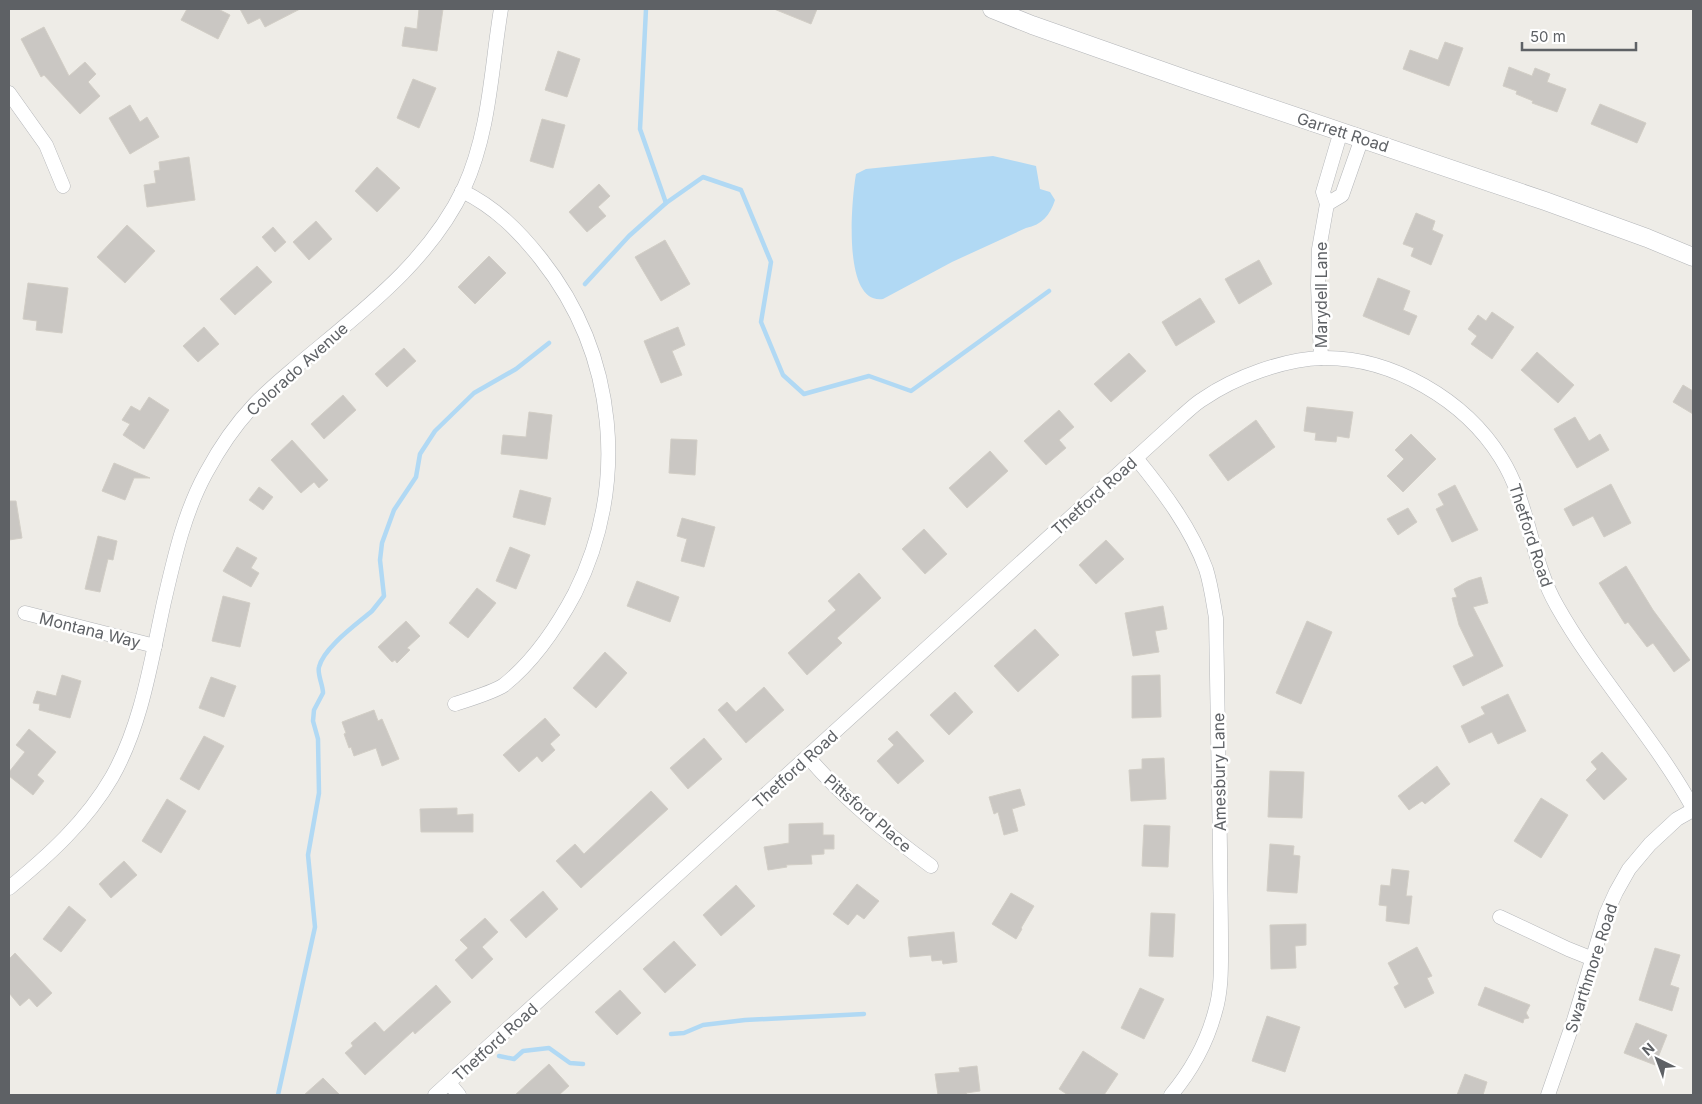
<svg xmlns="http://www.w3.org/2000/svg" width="1702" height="1104" viewBox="0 0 1702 1104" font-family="Inter,sans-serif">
  <rect width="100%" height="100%" fill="#eeece7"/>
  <path fill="#b1d9f4" d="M993 156 1036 166 1040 189 1050 192 1055 200C1050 215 1042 225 1026 228L952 262 883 299C841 305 852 197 856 174L866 169Z"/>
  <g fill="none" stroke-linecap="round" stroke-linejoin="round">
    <g stroke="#b1d9f4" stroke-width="4.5">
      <path d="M646 9 640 129 666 203"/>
      <path d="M585 284 629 236 666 203 703 177 741 190 771 262 761 322 783 375 804 394 869 376 911 391 1049 291"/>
      <path d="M671 1034 684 1033 703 1025 745 1020 864 1014"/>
      <path d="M499 1056 514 1059 523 1051 549 1048 570 1063 583 1064"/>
      <path d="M278 1095 315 927 308 855 319 793 318 739 313 721 314 710 323 693C323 685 317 674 319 667 324 647 357 624 372 611 376 606 380 601 384 596L380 560 382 543 394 510 416 477 420 454 435 431 474 393 516 369 549 343"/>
    </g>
  </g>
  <g fill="#cac7c3" stroke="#d2cec6">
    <path d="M187 9H218L230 15 218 39 181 20Z"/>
    <path d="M240 9H300L265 27 260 18 248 24Z"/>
    <path d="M419 9H443L437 51 402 46 405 27 417 29Z"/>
    <path d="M774 9H817L811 24Z"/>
    <path d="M44 27 69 76 85 62 96 74 88 82 100 96 80 114 44 75 41 77 21 39Z"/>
    <path d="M1445 42 1463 48 1449 86 1403 69 1410 50 1438 60Z"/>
    <path d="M558 51 580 59 567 97 545 90Z"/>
    <path d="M1509 67 1532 76 1535 68 1550 74 1547 82 1566 89 1557 112 1532 103 1533 101 1516 94 1517 91 1503 86Z"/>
    <path d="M413 79 436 88 419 128 397 118Z"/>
    <path d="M1600 104 1646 123 1637 143 1591 124Z"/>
    <path d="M130 105 140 122 147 117 159 137 130 154 109 118Z"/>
    <path d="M542 119 565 125 553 168 530 161Z"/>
    <path d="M189 157 195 200 147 207 144 185 156 183 154 171 160 170 159 162Z"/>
    <path d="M377 167 400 188 377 212 355 191Z"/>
    <path d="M599 184 610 196 598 207 606 216 587 232 569 212Z"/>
    <path d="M1416 213 1435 221 1432 230 1443 235 1431 265 1411 256 1414 248 1403 244Z"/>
    <path d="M316 221 332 239 309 260 293 242Z"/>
    <path d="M127 225 155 251 125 283 97 257Z"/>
    <path d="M273 227 286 242 275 252 262 237Z"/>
    <path d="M665 240 690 284 661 301 635 257Z"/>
    <path d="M489 256 506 273 475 304 458 287Z"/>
    <path d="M1259 260 1272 284 1239 304 1225 279Z"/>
    <path d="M257 266 272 282 235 315 220 299Z"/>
    <path d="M1378 278 1410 291 1403 310 1417 316 1409 335 1363 316Z"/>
    <path d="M28 283 68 288 62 333 36 330 37 321 23 319Z"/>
    <path d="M1200 298 1215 322 1176 346 1162 322Z"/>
    <path d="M1492 312 1514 327 1492 359 1471 344 1477 336 1468 329 1478 315 1486 321Z"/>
    <path d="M204 327 219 344 198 362 183 346Z"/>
    <path d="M678 327 685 345 672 351 682 375 661 383 644 341Z"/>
    <path d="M404 348 416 361 387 387 375 374Z"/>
    <path d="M1537 352 1574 385 1558 403 1521 370Z"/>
    <path d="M1129 353 1146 371 1111 402 1094 384Z"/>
    <path d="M1683 385 1693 391V414L1673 402Z"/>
    <path d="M343 395 356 410 324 439 311 424Z"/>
    <path d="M149 397 169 410 144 449 123 435 130 424 122 420 131 406 140 411Z"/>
    <path d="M1307 407 1353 412 1349 438 1337 436 1336 442 1315 440 1316 433 1304 431Z"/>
    <path d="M1059 410 1074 427 1059 440 1066 448 1046 465 1024 441Z"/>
    <path d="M529 412 552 415 547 459 501 454 503 435 526 437Z"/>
    <path d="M1575 417 1589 441 1600 434 1609 450 1577 468 1554 429Z"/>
    <path d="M1256 420 1275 447 1228 481 1209 455Z"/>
    <path d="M1411 434 1436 459 1403 492 1387 476 1404 459 1395 450Z"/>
    <path d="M671 439 697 440 695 475 669 473Z"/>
    <path d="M292 440 328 480 319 488 314 482 301 493 271 460Z"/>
    <path d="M990 451 1008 471 967 508 949 488Z"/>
    <path d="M114 463 150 478H134L125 500 102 491Z"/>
    <path d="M1611 484 1631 523 1604 537 1593 516 1573 526 1564 509Z"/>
    <path d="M1455 485 1478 530 1452 542 1436 509 1444 505 1438 494Z"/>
    <path d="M259 487 273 497 263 510 249 500Z"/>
    <path d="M520 490 551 498 545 525 513 517Z"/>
    <path d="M9 501H16L22 538 9 540Z"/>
    <path d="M1408 508 1417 522 1398 535 1387 519Z"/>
    <path d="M682 518 715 527 704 567 681 561 687 539 677 536Z"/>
    <path d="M924 529 947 554 925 574 902 549Z"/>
    <path d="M98 536 117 541 113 560 108 559 100 592 85 589Z"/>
    <path d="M1106 540 1124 559 1096 584 1079 565Z"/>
    <path d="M237 547 257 558 251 568 259 573 251 587 223 571Z"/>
    <path d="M510 547 530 555 516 589 496 581Z"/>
    <path d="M1626 566 1653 610 1690 660 1674 672 1653 643 1647 647 1628 622 1625 624 1599 583Z"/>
    <path d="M859 573 881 598 837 638 842 643 807 675 788 653 836 610 828 601Z"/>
    <path d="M1481 577 1488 603 1473 607 1503 666 1463 686 1453 666 1474 656 1459 625 1452 598 1457 597 1454 589 1468 581Z"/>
    <path d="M637 581 679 597 670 622 627 606Z"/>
    <path d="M477 588 496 603 468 638 449 623Z"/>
    <path d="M223 596 250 603 240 647 212 641Z"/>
    <path d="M1163 606 1167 629 1155 631 1159 652 1133 656 1125 613Z"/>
    <path d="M406 621 420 636 407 648 410 650 397 663 395 660 392 662 378 647Z"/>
    <path d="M1307 621 1332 632 1301 704 1276 693Z"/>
    <path d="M1035 629 1059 655 1018 692 994 666Z"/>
    <path d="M605 652 627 673 596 708 573 688Z"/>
    <path d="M62 675 81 681 70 718 39 710 40 704 33 703 37 691 56 696Z"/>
    <path d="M1160 675 1161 717 1132 718V676Z"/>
    <path d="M211 677 236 686 224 717 199 708Z"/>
    <path d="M764 687 784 710 746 743 718 710 727 702 736 712Z"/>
    <path d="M955 692 973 712 949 735 930 715Z"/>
    <path d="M1508 694 1526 731 1498 744 1492 732 1469 743 1461 726 1485 714 1481 707Z"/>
    <path d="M374 710 378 721 382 719 399 759 382 766 376 748 354 756 351 747 349 748 344 734 346 733 342 722Z"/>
    <path d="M545 718 560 735 550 744 555 750 542 762 537 756 519 772 503 755Z"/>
    <path d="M29 729 56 752 37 775 44 781 33 795 9 776V772L25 752 16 745Z"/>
    <path d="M897 731 924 761 898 784 877 761 894 745 888 739Z"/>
    <path d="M204 736 224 746 199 790 180 779Z"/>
    <path d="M704 738 722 759 688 789 670 768Z"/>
    <path d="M1602 752 1627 779 1604 800 1586 780 1597 769 1591 762Z"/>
    <path d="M1164 758 1166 799 1131 801 1129 770 1142 769V759Z"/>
    <path d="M1437 766 1450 784 1425 804 1422 801 1409 810 1398 796Z"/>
    <path d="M1270 771 1304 772 1302 818 1268 817Z"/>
    <path d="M1020 789 1025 805 1012 809 1018 831 1004 835 998 812 994 814 989 797Z"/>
    <path d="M651 791 668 809 581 888 556 861 575 844 584 854Z"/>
    <path d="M1541 798 1568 815 1541 858 1514 841Z"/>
    <path d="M167 799 186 811 161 853 142 841Z"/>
    <path d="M457 808V815L473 814V832H421L420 809Z"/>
    <path d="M823 823V835H834V849H824V854L811 855 812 864 786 865 787 867 768 870 764 847 789 843V824Z"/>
    <path d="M1144 825 1170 826 1168 867 1142 866Z"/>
    <path d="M1270 844 1294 846 1293 855 1300 856 1297 893 1267 891Z"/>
    <path d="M124 861 137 875 111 898 99 884Z"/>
    <path d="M1392 869 1409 871 1406 896H1412L1409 924 1386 921 1387 906 1379 905 1381 885 1390 886Z"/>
    <path d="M857 884 879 901 864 919 857 914 848 925 833 914Z"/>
    <path d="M736 885 755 906 721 936 703 915Z"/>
    <path d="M543 891 558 909 526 938 510 920Z"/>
    <path d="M1011 893 1034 906 1021 928 1022 929 1016 939 992 924Z"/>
    <path d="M69 906 86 920 61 952 43 939Z"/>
    <path d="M1151 913 1175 914 1173 957 1149 956Z"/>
    <path d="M485 918 498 932 482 947 493 959 472 979 455 960 468 948 460 940Z"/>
    <path d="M1306 924V945L1295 946 1296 968 1271 969 1270 925Z"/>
    <path d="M954 932 957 962 943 964 942 960 932 961 931 955 910 957 908 937Z"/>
    <path d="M674 941 696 965 665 993 643 969Z"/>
    <path d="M1417 947 1432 976 1427 978 1434 993 1405 1008 1394 987 1399 984 1388 963Z"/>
    <path d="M1655 948 1680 955 1670 985 1679 988 1672 1011 1639 1000Z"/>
    <path d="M15 953 52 993 37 1007 29 998 20 1006 9 993V959Z"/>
    <path d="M436 985 451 1002 415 1034 413 1031 365 1075 345 1053 353 1046 351 1043 375 1022 384 1032Z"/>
    <path d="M1485 987 1530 1005 1526 1013 1529 1018 1524 1019 1523 1023 1478 1005Z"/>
    <path d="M1140 988 1164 999 1144 1039 1121 1028Z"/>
    <path d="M620 990 641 1013 617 1035 595 1012Z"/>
    <path d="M1267 1016 1300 1027 1285 1072 1252 1061Z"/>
    <path d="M1636 1023 1667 1035 1655 1065 1624 1053Z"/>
    <path d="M1083 1051 1118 1074 1104 1095H1068L1059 1089Z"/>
    <path d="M549 1064 569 1086 559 1095H515Z"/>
    <path d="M977 1066 980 1091 966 1093 967 1094 938 1095 935 1074 960 1072 959 1068Z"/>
    <path d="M1465 1074 1487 1082 1483 1095H1457Z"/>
    <path d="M323 1078 340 1095H304Z"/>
  </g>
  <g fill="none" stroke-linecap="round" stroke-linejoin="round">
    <defs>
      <g id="minor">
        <path d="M9 93 46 145 63 186"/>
        <path d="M1327 204 1342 195 1362 138"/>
        <path d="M1321 358 1318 285 1319 249 1327 204 1323 192 1341 131"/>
        <path d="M1136 458C1163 491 1191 528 1206 569 1211 585 1213 601 1216 618 1218 695 1218 772 1220 849 1220 880 1221 910 1221 940 1221 964 1222 989 1215 1012 1207 1042 1191 1071 1171 1095"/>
        <path d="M25 613 155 646"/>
        <path d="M455 704C467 700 494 692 504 685 534 661 557 627 575 593 629 485 617 355 541 259 519 231 495 207 462 191"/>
        <path d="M808 757C844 799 886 833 931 866"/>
        <path d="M9 888C48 856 86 822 112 777 142 724 151 661 164 602 174 559 184 513 206 473 219 449 235 425 254 405 270 388 288 374 305 359 365 309 430 260 464 188 490 131 491 69 501 9"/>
        <path d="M1500 917 1568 949 1593 959"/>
        <path d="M449 1083 459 1095"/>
        <path d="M435 1095 1182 416C1189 410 1196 403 1203 399 1235 377 1284 359 1323 358 1392 357 1465 400 1501 458 1530 504 1530 559 1557 606 1597 677 1654 737 1693 808"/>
        <path d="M1548 1095 1574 1020 1606 914 1616 892 1629 869 1650 844 1677 819 1693 810"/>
      </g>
      <path id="tertiary" d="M992 9 1032 25 1191 81 1545 201 1647 238 1693 257"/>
    </defs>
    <use href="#minor" stroke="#b4b6b9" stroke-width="15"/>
    <use href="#tertiary" stroke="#b4b6b9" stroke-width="19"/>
    <use href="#minor" stroke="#fff" stroke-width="14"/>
    <use href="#tertiary" stroke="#fff" stroke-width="18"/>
  </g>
  <g text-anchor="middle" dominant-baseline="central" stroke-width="5" stroke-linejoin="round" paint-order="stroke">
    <g font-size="16" fill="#5e6165" stroke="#fff">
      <text transform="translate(1343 132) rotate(18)">Garrett Road</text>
      <text transform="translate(1321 295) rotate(-90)">Marydell Lane</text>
      <text transform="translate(297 369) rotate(-42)">Colorado Avenue</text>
      <text transform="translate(1094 496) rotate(-42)">Thetford Road</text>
      <text transform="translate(1531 535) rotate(72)">Thetford Road</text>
      <text transform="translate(90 630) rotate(14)">Montana Way</text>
      <text transform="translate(795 769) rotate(-42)">Thetford Road</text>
      <text transform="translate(1219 772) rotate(-91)">Amesbury Lane</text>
      <text transform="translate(868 813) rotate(41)">Pittsford Place</text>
      <text transform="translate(1591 968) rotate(-72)">Swarthmore Road</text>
      <text transform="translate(495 1042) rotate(-42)">Thetford Road</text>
    </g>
  </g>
  <rect width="1702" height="1104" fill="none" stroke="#5e6165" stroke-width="20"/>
  <g transform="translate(1657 1059) rotate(318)" stroke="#ffffff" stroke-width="4" paint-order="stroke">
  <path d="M0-4L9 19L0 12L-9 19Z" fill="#5e6165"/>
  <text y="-8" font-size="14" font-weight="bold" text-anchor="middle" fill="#5e6165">N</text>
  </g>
  <path d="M1522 42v8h114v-8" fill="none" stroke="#5e6165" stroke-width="2.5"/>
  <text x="1530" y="42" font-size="15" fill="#5e6165" stroke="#ffffff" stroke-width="4" paint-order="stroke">50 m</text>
</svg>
